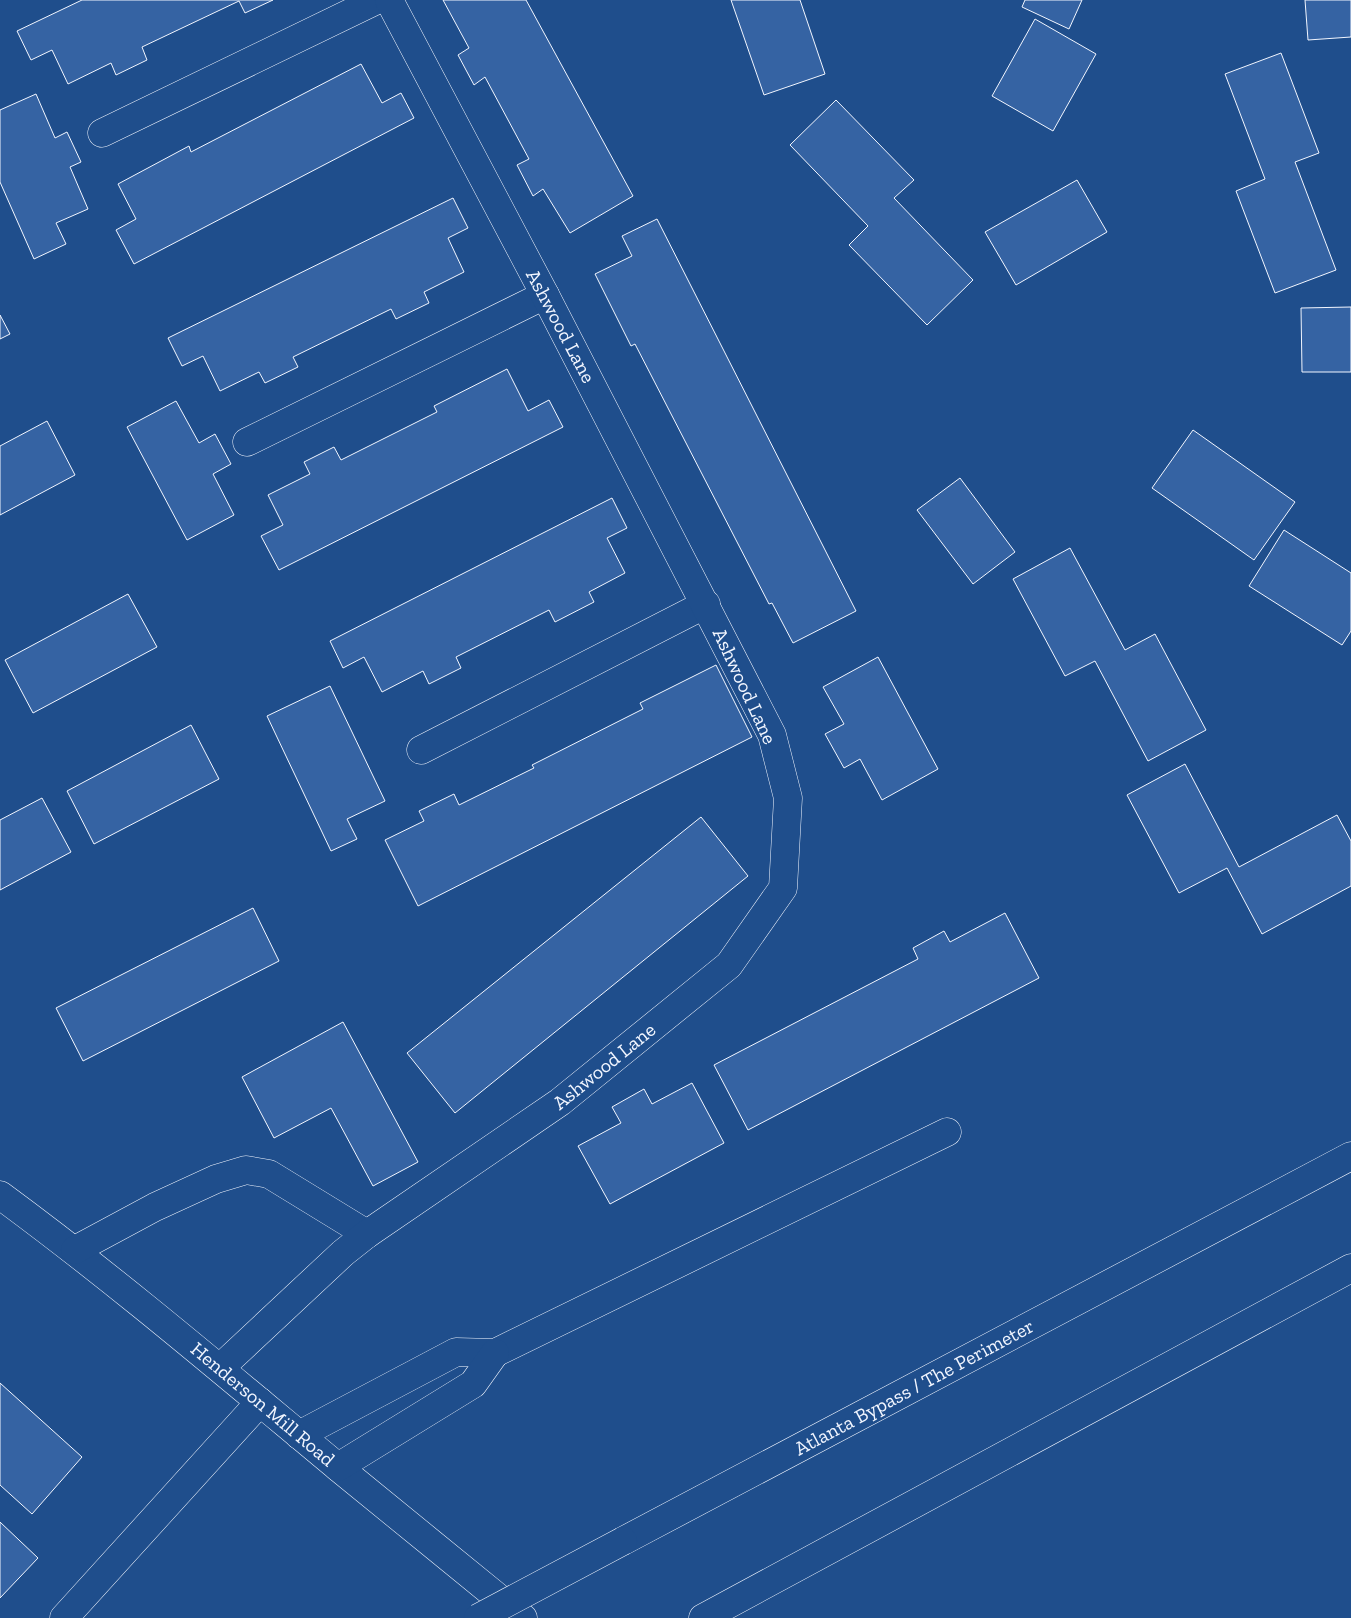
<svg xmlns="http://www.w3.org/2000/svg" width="1351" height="1618" viewBox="0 0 1351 1618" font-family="'Zilla Slab',serif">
  <rect width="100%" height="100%" fill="#1f4e8c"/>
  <g fill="#3563a3" stroke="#f2f6ff">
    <path d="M82 0H273L245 13 239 1 142 47 147 60 116 75 111 63 68 84 52 50 31 60 17 31Z"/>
    <path d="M443 0H526L633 196 570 233 543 189 533 196 517 165 529 159 485 77 474 85 458 55 469 48Z"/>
    <path d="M731 0H800L825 74 764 95Z"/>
    <path d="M1025 0H1082L1069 29 1022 7Z"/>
    <path d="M1305 0H1351V37L1308 40Z"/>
    <path d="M1035 19 1096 54 1053 131 992 96Z"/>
    <path d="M1281 53 1319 153 1295 162 1336 270 1275 293 1236 191 1265 179 1225 74Z"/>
    <path d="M361 64 382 103 401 93 414 118 134 264 116 230 136 219 118 184 189 146 191 152Z"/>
    <path d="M36 94 55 138 67 132 81 162 70 167 88 209 56 223 66 244 34 259 0 182V110Z"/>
    <path d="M836 100 914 180 894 198 973 280 927 325 849 245 868 226 790 145Z"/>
    <path d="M1077 180 1107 232 1016 285 985 232Z"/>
    <path d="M453 198 468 228 448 238 464 272 424 292 429 303 396 319 391 309 293 357 298 367 265 383 259 372 220 391 203 356 182 366 168 338Z"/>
    <path d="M657 219 856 611 793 643 772 603 769 604 635 344 631 346 595 274 632 256 622 236Z"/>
    <path d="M1351 307V372H1302L1301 308Z"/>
    <path d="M0 315 10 334 0 339Z"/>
    <path d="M507 369 528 411 549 400 563 427 279 570 261 536 283 525 268 495 310 474 304 462 334 447 341 460 437 412 434 406Z"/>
    <path d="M176 401 199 443 215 434 231 464 213 474 234 515 187 540 127 427Z"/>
    <path d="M47 421 75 475 0 515V446Z"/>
    <path d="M1193 430 1295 502 1254 560 1152 488Z"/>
    <path d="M960 478 1015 552 973 584 917 510Z"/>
    <path d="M612 498 627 528 607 538 625 573 589 592 594 602 555 622 549 610 456 657 461 668 429 684 423 671 382 692 364 657 343 668 330 641Z"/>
    <path d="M1284 530 1351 573V631L1342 645 1249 586Z"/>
    <path d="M1070 548 1125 650 1155 634 1206 730 1148 761 1095 661 1065 676 1013 579Z"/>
    <path d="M128 594 157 647 33 713 5 660Z"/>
    <path d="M878 657 938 769 882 800 860 759 844 768 825 734 844 724 823 687Z"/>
    <path d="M716 665 752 737 418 906 385 840 424 821 419 811 454 794 459 805 534 768 532 765 643 709 640 703Z"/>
    <path d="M330 686 385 801 347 819 357 839 331 851 267 716Z"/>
    <path d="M191 725 219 779 94 844 67 791Z"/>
    <path d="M1185 764 1239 867 1337 815 1351 841V886L1262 934 1227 868 1179 893 1127 795Z"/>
    <path d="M42 798 71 852 0 890V820Z"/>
    <path d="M701 817 748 876 455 1113 407 1053Z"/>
    <path d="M253 908 279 961 83 1061 56 1008Z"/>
    <path d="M1005 913 1039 978 748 1130 714 1065 918 959 913 948 944 931 950 942Z"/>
    <path d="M343 1022 418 1162 373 1186 331 1108 274 1138 242 1077Z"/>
    <path d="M692 1083 724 1143 610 1204 578 1146 621 1123 612 1107 644 1089 652 1104Z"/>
    <path d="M0 1383 82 1457 32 1514 0 1485Z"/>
    <path d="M0 1522 38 1558 0 1598Z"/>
  </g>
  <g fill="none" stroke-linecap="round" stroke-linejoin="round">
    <defs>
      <g id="minor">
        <path d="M102 133 377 0"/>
        <path d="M247 442 545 295"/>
        <path d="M421 750 706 604"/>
        <path d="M0 1195C117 1281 227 1375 339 1468 400 1518 462 1568 523 1618"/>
        <path d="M75 1250 155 1207 216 1179 246 1170 269 1174 367 1234"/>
        <path d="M221 1367 343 1253 367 1234 560 1102 729 965 783 888 788 798 772 735 545 295 389 0"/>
        <path d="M299 1435 456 1352 495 1353 947 1132"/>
        <path d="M338 1467 473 1384 495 1353"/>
        <path d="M64 1618 260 1402"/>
      </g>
      <g id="highway">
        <path d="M623 1541 1351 1156"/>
        <path d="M703 1618 1351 1268"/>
      </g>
    </defs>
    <use href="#minor" stroke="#f2f6ff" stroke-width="29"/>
    <use href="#highway" stroke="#f2f6ff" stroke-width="29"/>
    <use href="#minor" stroke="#1f4e8c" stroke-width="28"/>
    <use href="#highway" stroke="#1f4e8c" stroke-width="28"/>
    <defs>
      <path id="highway-bridge" d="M478 1618 623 1541"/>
    </defs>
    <use href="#highway-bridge" stroke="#f2f6ff" stroke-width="29" stroke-linecap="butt"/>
    <use href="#highway-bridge" stroke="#1f4e8c" stroke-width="28"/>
  </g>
  <g text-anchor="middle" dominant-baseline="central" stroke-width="4" stroke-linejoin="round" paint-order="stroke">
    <g font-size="20" fill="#f2f6ff" stroke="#1f4e8c">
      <text transform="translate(561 326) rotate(62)">Ashwood Lane</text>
      <text transform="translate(745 686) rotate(65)">Ashwood Lane</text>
      <text transform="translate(604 1066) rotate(-39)">Ashwood Lane</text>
      <text transform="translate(914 1387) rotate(-28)">Atlanta Bypass / The Perimeter</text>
      <text transform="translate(263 1404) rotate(40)">Henderson Mill Road</text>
    </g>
  </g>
</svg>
